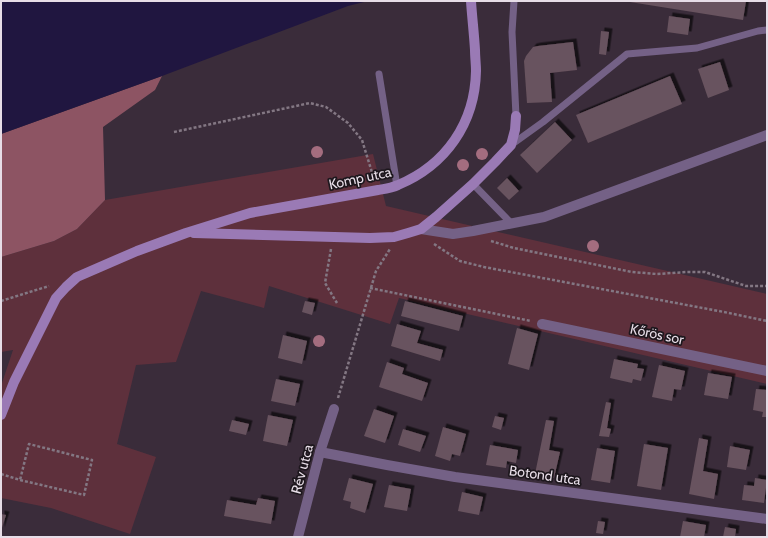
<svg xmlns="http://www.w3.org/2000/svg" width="768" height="538" viewBox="0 0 768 538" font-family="Cabin,sans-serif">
  <defs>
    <filter id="shadow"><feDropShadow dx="3.5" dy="-3.5" stdDeviation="0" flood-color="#0009"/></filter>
  </defs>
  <rect width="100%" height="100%" fill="#3a2c3a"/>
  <path fill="#5e303c" d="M373 154 386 206 767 294V384L399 298 390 324 269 286 264 308 201 291 176 362 136 365 117 444 156 457 130 534 51 508 1 498V386L13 350 1 352V257L54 241 77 229 105 200Z"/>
  <path fill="#8d5463" d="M162 76 155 90 103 127 105 200 77 229 54 241 1 257V134Z"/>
  <path fill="#201640" d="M1 1H368L348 6 162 76 1 134Z"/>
  <g fill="#68535e" filter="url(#shadow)">
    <path d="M630 1H746L743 20 630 2Z"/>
    <path d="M669 16 690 19 688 35 667 32Z"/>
    <path d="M601 31 609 32 606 55 599 54Z"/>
    <path d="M573 42 577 70 550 73 552 102 527 103 524 61 526 56 533 47 538 46Z"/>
    <path d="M720 62 729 90 708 98 698 69Z"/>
    <path d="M670 76 682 104 588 143 576 115Z"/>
    <path d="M555 122 572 140 537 173 520 155Z"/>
    <path d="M507 178 519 191 509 200 497 188Z"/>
    <path d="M305 301 315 303 312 315 302 312Z"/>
    <path d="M405 301 463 316 459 331 401 316Z"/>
    <path d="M397 324 421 331 417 343 443 350 440 361 391 346Z"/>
    <path d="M517 328 538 334 529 370 508 364Z"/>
    <path d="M283 335 307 341 302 364 278 358Z"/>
    <path d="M614 359 638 364 637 368 644 369 641 381 633 379 632 383 610 378Z"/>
    <path d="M387 362 404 368 402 374 428 383 422 401 379 387Z"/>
    <path d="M659 365 685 371 681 390 674 389 672 401 652 397Z"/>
    <path d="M708 373 732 377 728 399 704 395Z"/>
    <path d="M276 379 300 384 295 406 271 401Z"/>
    <path d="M756 389 767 390V417H762L763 412 753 410Z"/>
    <path d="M606 402 611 403 607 428 611 429 609 437 599 436Z"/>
    <path d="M374 409 394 416 385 443 364 436Z"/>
    <path d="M268 415 293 420 287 446 263 441Z"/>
    <path d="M495 416 504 418 501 430 492 427Z"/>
    <path d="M232 420 249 424 246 435 229 431Z"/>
    <path d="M546 420 554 421 549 450 560 452 554 478 535 474Z"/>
    <path d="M443 427 466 434 460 456 452 454 450 461 435 456Z"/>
    <path d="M403 429 426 436 420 452 398 445Z"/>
    <path d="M699 438 708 440 703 471 718 474 714 499 689 494Z"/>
    <path d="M644 444 668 448 661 490 637 486Z"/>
    <path d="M490 445 518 450 516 463 507 461 506 468 486 465Z"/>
    <path d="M730 446 750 450 746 470 727 467Z"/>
    <path d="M597 448 615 451 610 483 591 480Z"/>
    <path d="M349 478 373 484 365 513 350 508 351 502 343 500Z"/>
    <path d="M755 478 767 480 764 503 742 500 744 485 754 486Z"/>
    <path d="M389 485 411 489 407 511 384 507Z"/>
    <path d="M462 492 483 497 479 515 458 511Z"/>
    <path d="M258 498 275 501 271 524 224 516 227 500 256 505Z"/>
    <path d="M1 514 6 515 1 531Z"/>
    <path d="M598 521 605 522 603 534 596 533Z"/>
    <path d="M683 521 706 525 704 537H680Z"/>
    <path d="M725 527 736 529 735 537H723Z"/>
  </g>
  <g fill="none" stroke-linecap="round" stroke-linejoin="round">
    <g stroke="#837783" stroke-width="2.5" stroke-dasharray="3 2" stroke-linecap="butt">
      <path d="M174 132 310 103 326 107 348 123 362 140 374 179"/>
      <path d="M491 241 514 248 632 272 657 274 687 272H705L746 286H767"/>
      <path d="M434 244 460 261 484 267 724 312 767 321"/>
      <path d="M331 249 325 283 337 303"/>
      <path d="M370 288 531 321"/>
      <path d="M1 301 49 286"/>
      <path d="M338 398 376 271 390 249"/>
      <path d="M1 474 20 480 84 495 92 460 29 444 20 480"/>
    </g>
    <g stroke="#746186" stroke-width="7">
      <path d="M514 1 512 32 516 116"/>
      <path d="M379 74 397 186"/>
      <path d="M511 145 543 122 627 54 697 48 758 31 767 30"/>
      <path d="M473 184 512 224"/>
    </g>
    <g stroke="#746186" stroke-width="10">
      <path d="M421 229 453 234 473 231 544 217 767 135"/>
      <path d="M542 324 767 371"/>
      <path d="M320 452 387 465 455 477 767 519"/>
      <path d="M298 537 320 452 334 409"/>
    </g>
    <g stroke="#9a7ab5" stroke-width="10">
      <path d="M194 233 370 238 394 237 408 233 421 229 436 217 473 184 495 162 511 145 515 130 516 116"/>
      <path d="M1 415 14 382 56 298 66 287 77 277 137 251 186 233 250 213 378 190C384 189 392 188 398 185 446 165 475 123 476 71 476 64 475 57 475 50 474 33 472 17 471 1"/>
    </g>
  </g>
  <g fill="#a46d7f">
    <circle cx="317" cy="152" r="6"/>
    <circle cx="482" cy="154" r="6"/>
    <circle cx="463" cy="165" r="6"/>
    <circle cx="593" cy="246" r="6"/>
    <circle cx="319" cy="341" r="6"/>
  </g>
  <g text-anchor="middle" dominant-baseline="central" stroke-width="3.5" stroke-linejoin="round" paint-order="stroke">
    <g font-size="14" fill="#e7dde7" stroke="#1d171d">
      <text transform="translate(360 178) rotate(-12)">Komp utca</text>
      <text transform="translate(657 334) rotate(12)">Kőrös sor</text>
      <text transform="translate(302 469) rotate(-75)">Rév utca</text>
      <text transform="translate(545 475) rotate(8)">Botond utca</text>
    </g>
  </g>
  <rect width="768" height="538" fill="none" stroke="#e7dde7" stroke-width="4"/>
</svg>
